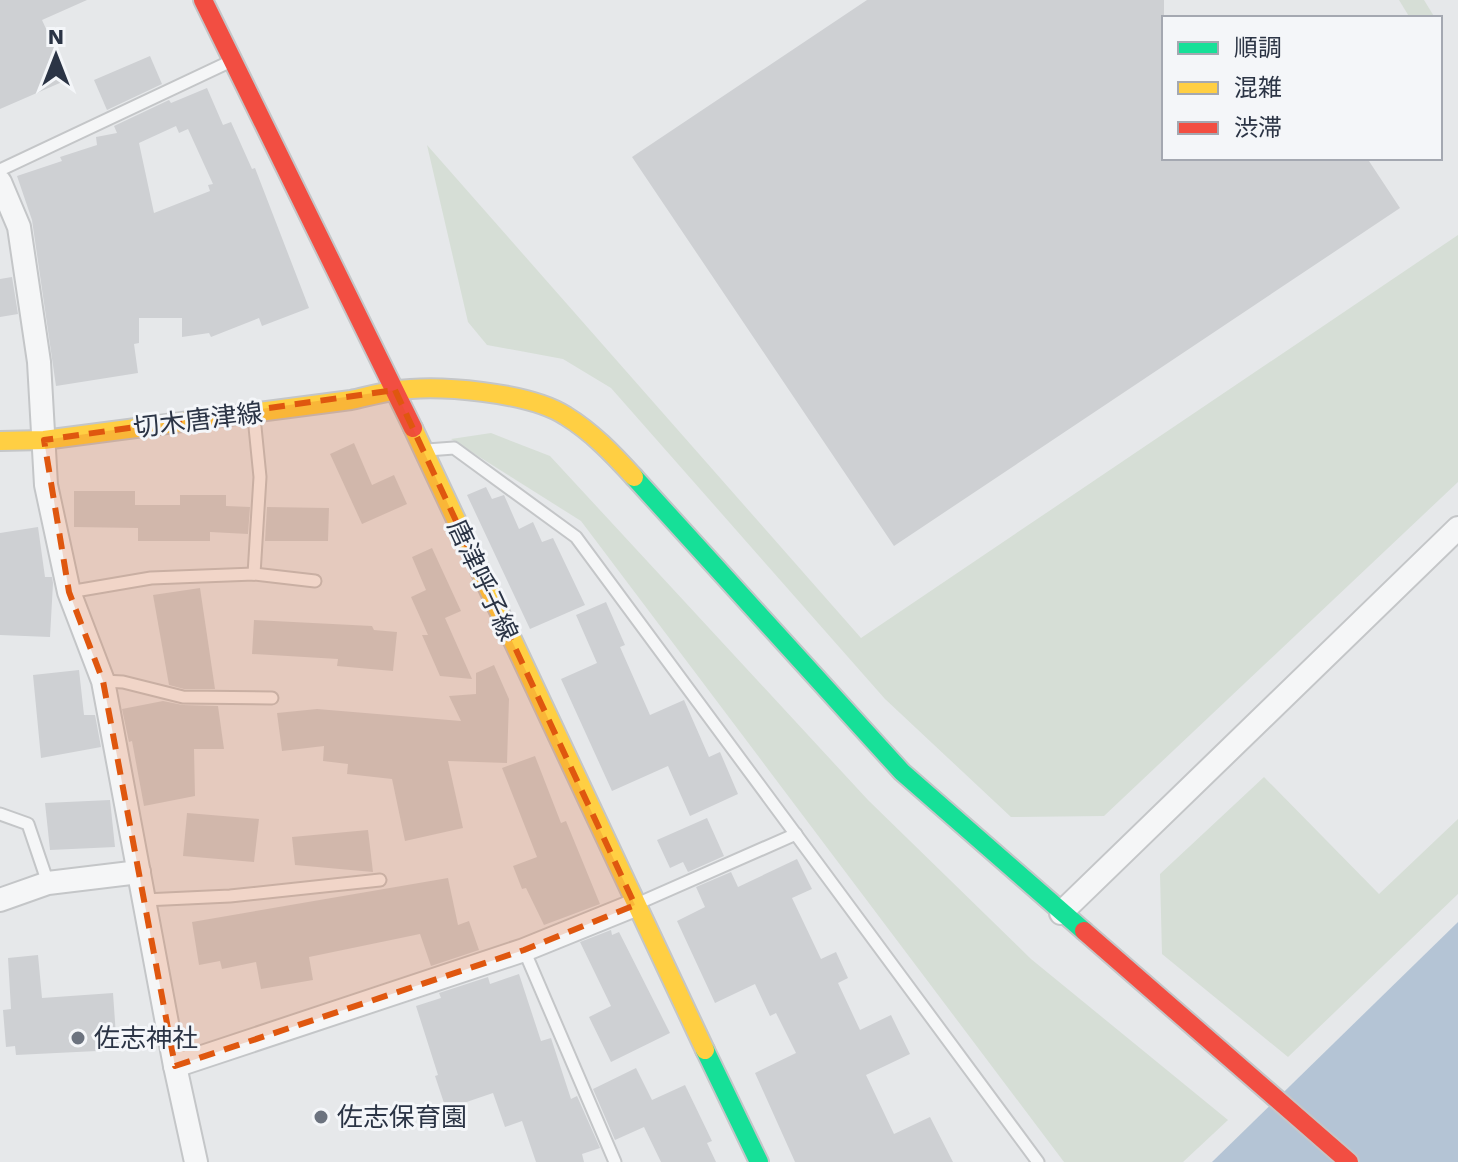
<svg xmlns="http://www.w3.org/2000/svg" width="1458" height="1162" viewBox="0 0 1458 1162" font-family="'Work Sans','Noto Sans JP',sans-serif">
  <rect width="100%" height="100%" fill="#e6e8ea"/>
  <g fill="#d6ded6">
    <path d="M1399 0H1424L1435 18H1410Z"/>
    <path d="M427 145 861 638 1458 235V482L1104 816 1011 817 885 699 611 388 563 359 487 345 468 322Z"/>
    <path d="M491 433 550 456 868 800 1031 959 1228 1120 1183 1162H1064L581 521 451 439Z"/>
    <path d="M1264 777 1379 894 1458 819V894L1288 1057 1162 954 1160 874Z"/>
  </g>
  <path fill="#b4c4d5" d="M1458 922V1162H1212Z"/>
  <g fill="#ced0d3" fill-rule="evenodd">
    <path d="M0 0H87L42 20 69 79 0 109Z"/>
    <path d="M867 0H1164V158H1367L1400 208 894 546 632 157Z"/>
    <path d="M150 56 162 84 107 110 94 80Z"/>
    <path d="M207 88 223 125 231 122 252 169 255 168 309 308 262 326 259 318 211 337 209 333 182 337V318H139V343L134 344 138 373 56 386 32 220 17 176 62 161 60 157 97 145 96 137 117 133 114 126 169 100 171 103ZM176 126 179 133 188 129 213 184 208 185 210 191 154 213 139 143Z"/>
    <path d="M12 277 18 314 0 317V279Z"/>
    <path d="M354 443 372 485 394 475 407 504 362 524 330 454Z"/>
    <path d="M486 487 492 499 504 495 519 529 533 522 542 542 553 538 585 605 530 629 467 495Z"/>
    <path d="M74 491H135V505H180V495H226V506L250 507 248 534 210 532V541H138V528L74 527Z"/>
    <path d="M267 507 329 508 328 541H265Z"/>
    <path d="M38 527 45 577H52L53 583 50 637 0 635V533Z"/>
    <path d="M432 548 461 611 445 618 472 679 440 676 422 635H428L411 597 426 590 412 557Z"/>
    <path d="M200 588 207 635 215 689H184L169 685 153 595Z"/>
    <path d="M606 602 625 645 620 647 650 715 684 700 709 757 720 752 738 794 690 816 668 766 612 791 561 679 597 663 576 615Z"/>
    <path d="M254 620 372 626 374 630 397 632 393 671 337 666 338 659 252 654Z"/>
    <path d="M494 665 509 699 507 763 448 761 463 828 405 841 392 779 347 774 348 764 323 761 324 746 282 751 277 713 317 709 461 721 449 696 476 694V673Z"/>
    <path d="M79 670 84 715H95L101 747 41 758 33 675Z"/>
    <path d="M163 701 183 705 218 706 224 749H194L195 796 144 806 132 741 129 742 122 709Z"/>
    <path d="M535 756 561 823 566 821 600 904 544 925 526 888 522 889 513 866 537 857 502 768Z"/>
    <path d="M110 800 115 847 50 850 45 803Z"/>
    <path d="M187 813 259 819 254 862 183 856Z"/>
    <path d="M707 818 724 856 688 872 683 862 670 868 657 840Z"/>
    <path d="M368 830 373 872 295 865 292 837Z"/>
    <path d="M797 859 812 889 792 898 821 959 836 952 848 978 838 983 860 1030 891 1015 910 1054 866 1075 894 1134 930 1117 953 1162H795L755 1073 796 1053 776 1013 770 1016 755 984 715 1003 677 921 705 907 696 887 731 872 738 887Z"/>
    <path d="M448 878 458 925 469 921 479 950 431 966 420 934 309 957 313 980 261 989 256 962 222 969 220 961 199 965 192 922Z"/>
    <path d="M611 930 612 935 619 932 670 1033 611 1062 589 1017 611 1006 580 942Z"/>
    <path d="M38 955 42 998 113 993 117 1050 16 1055 15 1046 6 1047 3 1010 11 1009 8 958Z"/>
    <path d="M519 974 541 1041 551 1038 571 1099 577 1096 600 1148 582 1154 584 1162H536L522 1121 505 1127 493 1093 446 1109 435 1076 438 1075 416 1006 441 998 439 993 488 977 490 984Z"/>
    <path d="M636 1068 652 1100 685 1085 712 1141 707 1143 716 1162H661L644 1127 615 1140 593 1089Z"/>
  </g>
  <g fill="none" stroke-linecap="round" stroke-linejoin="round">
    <defs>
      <g id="lane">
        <path d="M0 170 227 63"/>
        <path d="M254 417 260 477 254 574"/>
        <path d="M427 450 454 448 576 537 1038 1162"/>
        <path d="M69 592 151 578 254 574 315 581"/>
        <path d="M103 681 123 682 183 697 272 698"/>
        <path d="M0 814 28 824 48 883"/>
        <path d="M144 900 230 896 380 880"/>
        <path d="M639 903 796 834"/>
        <path d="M524 950 615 1162"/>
      </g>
      <g id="street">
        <path d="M0 182 19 227 39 362 46 485 69 592 103 681 175 1066 196 1162"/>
        <path d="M0 900 48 883 139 872"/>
        <path d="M1061 913 1458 528"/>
        <path d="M175 1066 524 950 635 905"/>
      </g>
      <g id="fast">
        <path d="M634 477 902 772 1084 931"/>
        <path d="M705 1050 759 1162"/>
      </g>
      <g id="slow">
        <path d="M413 428 705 1050"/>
        <path d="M0 441 44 440 351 400C365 397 379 393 393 391 437 384 529 392 566 416 592 432 613 454 634 477"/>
      </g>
      <g id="jam">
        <path d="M203 0 413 428"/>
        <path d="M1084 931 1349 1162"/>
      </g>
    </defs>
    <use href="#lane" stroke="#c4c6c8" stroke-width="15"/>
    <use href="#street" stroke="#c4c6c8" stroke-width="26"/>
    <use href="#fast" stroke="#c4c6c8" stroke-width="22"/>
    <use href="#slow" stroke="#c4c6c8" stroke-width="22"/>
    <use href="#jam" stroke="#c4c6c8" stroke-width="22"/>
    <use href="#lane" stroke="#f5f6f7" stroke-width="11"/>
    <use href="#street" stroke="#f5f6f7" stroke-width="22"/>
    <use href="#fast" stroke="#16e098" stroke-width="18"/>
    <use href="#slow" stroke="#ffcf43" stroke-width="18"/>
    <use href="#jam" stroke="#f24e42" stroke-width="18"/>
  </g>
  <path fill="#df570f" fill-opacity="0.2" stroke="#df570f" stroke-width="6" stroke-dasharray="16 10" stroke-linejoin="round" d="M395 390 635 905 524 950 175 1066 103 681 69 592 44 440Z"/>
  <g fill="#6c737f" stroke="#f4f6f9" stroke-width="3">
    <circle cx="78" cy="1038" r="8"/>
    <circle cx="321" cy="1117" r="8"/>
  </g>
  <g text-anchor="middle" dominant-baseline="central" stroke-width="6" stroke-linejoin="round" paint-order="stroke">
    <g font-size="26" fill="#2b3445" stroke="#f4f6f9">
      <text transform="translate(198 420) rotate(-7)">切木唐津線</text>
      <text transform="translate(483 580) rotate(65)">唐津呼子線</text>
    </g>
    <g font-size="26" fill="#2b3445" stroke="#f4f6f9" text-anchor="start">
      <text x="94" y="1038">佐志神社</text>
      <text x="337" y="1117">佐志保育園</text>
    </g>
  </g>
  <rect x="1162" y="16" width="280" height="144" fill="#f4f6f9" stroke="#a4a8b1" stroke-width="2"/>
  <rect x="1178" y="42" width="40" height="12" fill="#16e098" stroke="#a4a8b1" stroke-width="2"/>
  <text x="1234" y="56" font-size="24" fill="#2b3445">順調</text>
  <rect x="1178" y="82" width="40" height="12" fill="#ffcf43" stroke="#a4a8b1" stroke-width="2"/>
  <text x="1234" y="96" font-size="24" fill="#2b3445">混雑</text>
  <rect x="1178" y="122" width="40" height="12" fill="#f24e42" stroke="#a4a8b1" stroke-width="2"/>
  <text x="1234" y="136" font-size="24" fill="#2b3445">渋滞</text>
  <g transform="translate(56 56)" stroke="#f4f6f9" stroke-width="6" paint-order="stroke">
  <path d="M0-6L14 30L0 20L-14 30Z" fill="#2b3445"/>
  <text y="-12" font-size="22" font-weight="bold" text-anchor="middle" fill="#2b3445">N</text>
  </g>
</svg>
